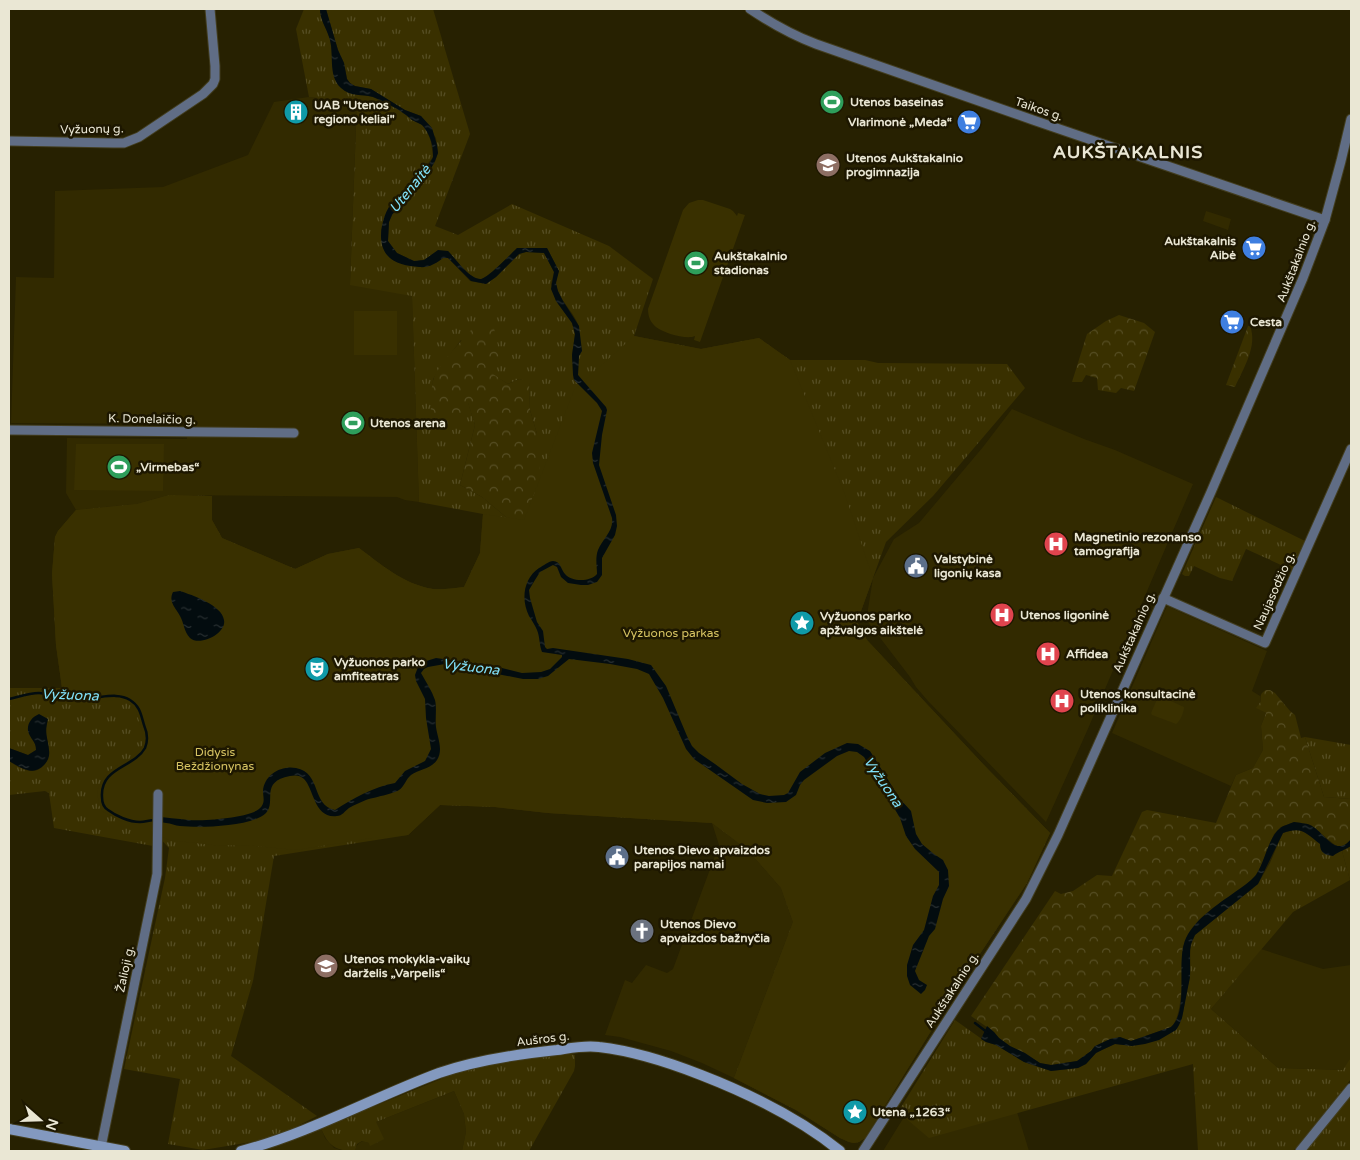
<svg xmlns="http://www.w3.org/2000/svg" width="1360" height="1160" viewBox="0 0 1360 1160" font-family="'Varela Round',sans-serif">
  <defs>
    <pattern id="grass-tufts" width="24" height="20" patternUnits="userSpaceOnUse" patternTransform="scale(1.25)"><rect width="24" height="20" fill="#393000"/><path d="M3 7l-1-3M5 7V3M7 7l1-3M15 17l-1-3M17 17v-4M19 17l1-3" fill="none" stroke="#564e24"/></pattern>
    <pattern id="forest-crowns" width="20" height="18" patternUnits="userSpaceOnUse" patternTransform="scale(1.25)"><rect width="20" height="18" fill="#393000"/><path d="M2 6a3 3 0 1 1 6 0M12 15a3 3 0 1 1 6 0" fill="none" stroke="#564e24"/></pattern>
    <pattern id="water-ripples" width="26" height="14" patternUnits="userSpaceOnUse" patternTransform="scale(1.25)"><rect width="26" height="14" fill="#030c0f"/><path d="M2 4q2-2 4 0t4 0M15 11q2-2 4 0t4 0" fill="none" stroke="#282f31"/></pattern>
  </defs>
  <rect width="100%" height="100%" fill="#272101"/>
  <g fill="#322a00">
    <path d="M309 97 357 101 350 284 412 295 419 502 405 500 397 497 169 495 137 504 76 510 66 493 67 438 187 439V424L11 423 16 277 54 278 55 191 163 187 248 155 274 102Z"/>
    <path d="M1206 211 1231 219 1228 230 1203 221Z"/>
    <path d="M1012 409 1084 439 1115 450 1193 484 1087 731 1046 822 928 701 916 687 910 677 868 622V609L873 578 894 539 919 523 983 447Z"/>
    <path d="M1167 606 1267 651 1252 691 1260 696 1261 701 1257 708 1266 713 1261 726 1263 750 1253 768 1236 775 1231 786 1112 733Z"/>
    <path d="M712 823 748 850 781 888 793 922 734 1078 702 1063 671 1051 620 1037 605 1035 625 980 632 983 646 965 667 973 673 969 719 845Z"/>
    <path d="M1261 949 1323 969 1351 965V1057L1344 1070 1278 1068 1211 1009Z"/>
    <path d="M454 1091 464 1114 466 1132 462 1151H355L356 1147 359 1143 363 1141 369 1143 376 1122Z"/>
    <path d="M1017 1112 1029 1151H883L904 1117 929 1137Z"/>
    <path d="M321 1128 325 1138 334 1148 344 1151H262Z"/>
  </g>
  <g fill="url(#grass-tufts)" fill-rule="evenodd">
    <path d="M304 9H320C320 21 328 29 330 40 333 54 331 68 336 81L362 95 373 97 403 112 412 120 421 124 427 131 431 142 433 157 419 175 405 191 400 195 381 230 392 260 436 263 443 258H448L470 281 486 284 496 277 519 254 526 252 544 253 554 272 551 284 556 301 572 323 575 334 572 355 574 380 580 385 467 668 584 383 578 375C578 360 581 343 579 328 577 314 556 298 556 282 556 279 558 274 559 271L547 248H517C511 254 488 278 481 279 470 280 455 258 448 251L435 253 424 260 414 261 397 253 388 241 389 222 392 215 402 202 407 200 411 192 430 170 435 162 438 153 436 138 421 116 405 110 371 89 355 86 350 83 347 79 344 63 338 50 326 9H433L470 134 435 226 458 235 512 204 609 246 653 279 634 336 701 349 759 338 790 360H865L878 363 1007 364 1025 388 933 496 886 542 857 622 867 640 983 764 1050 833 1027 883 960 984 865 1138 859 1142 854 1143 849 1142 840 1138 796 1110 734 1078 793 922 781 888 748 850 712 823 548 813 495 807 440 805 408 835 274 856 253 981 231 1056 317 1116 286 1132 251 1142 203 1150 168 1144 180 1079 124 1069 165 878 169 848 156 834 153 846 54 828 49 793 45 791 9 795V761C15 765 23 770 30 771 42 772 49 761 49 750 49 745 47 740 46 735 45 730 47 725 48 720L36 744V750L28 755 9 748V688H62L56 645 52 574 55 537 58 531 76 510 137 504 169 495 212 496V520L222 538 295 569 328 554 359 548C382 565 403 584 433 589 443 590 454 588 464 587L480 553 483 514 419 502 412 296 350 285 357 102 309 97 296 29ZM461 340 492 374 508 384 519 379 529 382 530 410 537 434 506 517 482 497 460 485 475 425 468 402 431 424 433 379 440 368Z"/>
    <path d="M1216 497 1305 541 1292 570 1246 549 1232 581 1220 578 1194 566 1189 576H1185L1182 574Z"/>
    <path d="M1305 737 1351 745V799L1324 797Z"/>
    <path d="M1296 829C1313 834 1323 850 1342 851L1350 880 1293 912 1211 1009 1278 1068 1343 1070 1351 1057V1079L1293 1151H1198L1193 1064 929 1138 898 1112 955 1020 986 1042 996 1045 1024 1062 1051 1071 1078 1068 1086 1064 1096 1053 1102 1050 1115 1044 1132 1046 1176 1030C1184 1019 1184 1006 1186 993 1187 988 1189 983 1190 977 1192 961 1187 952 1195 935L1258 884 1270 863 1281 837 1283 833Z"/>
    <path d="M565 1052 575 1055V1066L574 1071 529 1151H462L466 1132 464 1114 454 1091 376 1122 384 1139 370 1146 369 1143 362 1141 357 1144 355 1151C336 1151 328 1146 321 1128L451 1075C487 1064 527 1055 565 1052Z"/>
    <path d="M1351 1096V1151H1306Z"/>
  </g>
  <g fill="url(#forest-crowns)">
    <path d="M1119 315 1144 323 1155 332 1134 391 1121 388 1116 393 1098 390 1097 378 1086 375 1082 382H1072L1087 334 1106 321Z"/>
    <path d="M478 323 494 328 500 355 493 374 508 384 519 379 529 381 530 410 537 434 540 478 524 520 506 517 482 497 460 485 475 425 468 403 451 432 431 425C431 410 430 395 433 381 435 368 467 334 478 323Z"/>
    <path d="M1248 326H1250C1258 346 1243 369 1235 387L1226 385Z"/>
    <path d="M1266 690H1270L1275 693 1290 711 1295 715 1301 738 1305 737 1324 797 1351 799V839L1347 845 1340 847 1335 845 1311 825 1294 822 1281 827 1274 834 1261 866 1255 876 1183 946C1181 965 1185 1014 1171 1027L1131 1041 1120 1037 1095 1046 1091 1051 1077 1061 1051 1065 1040 1063 1025 1054 1010 1046 999 1038 994 1032 971 1016 1055 891 1061 894 1073 891 1097 875 1112 876 1142 812 1147 810 1216 823 1236 775 1253 768 1263 750 1261 726 1266 713 1256 708 1261 701C1260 695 1261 693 1266 690Z"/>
    <path d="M1351 846V880H1350L1342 851Z"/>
  </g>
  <g fill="#393000">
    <path d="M698 200H703L730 209 733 211 737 216 738 213 745 215 700 342 694 340 695 336C687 340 663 333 656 327 650 322 648 316 648 309L683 210 689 203Z"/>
    <rect x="354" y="311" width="43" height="44"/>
    <path d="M634 336 701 349 759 338 790 360 844 492 873 578 857 622 867 640 983 764 1050 833 1027 883 960 984 865 1138 859 1142 854 1143 849 1142 840 1138 796 1110 734 1078 793 922 781 888 748 850 712 823 548 813 495 807 440 805 408 835 372 838 296 850 256 846 212 845 169 840 155 834 152 825H136L120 821 102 811 99 805 97 791 101 782 108 771 119 764 131 758 140 750 143 743 142 731 136 711 127 702 119 699 101 702H60L62 688 56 645 52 574 55 537 58 531 76 510 137 504 169 495 212 496V520L222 538 295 569 328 554 359 548C382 565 403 584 433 589 443 590 454 588 464 587L480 553 483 514 524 520 574 390Z"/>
    <path d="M76 444H164L163 491 74 490Z"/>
    <path d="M1160 696 1184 707C1184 713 1180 721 1176 724L1152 715 1151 713 1158 697Z"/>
  </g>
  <g fill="url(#water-ripples)">
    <path d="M320 9H326L338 50 344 63 347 79 350 83 355 86 371 89 405 110 421 116 432 128 437 145 438 153 435 161 430 170 411 192 407 200 402 202 392 215 389 222 388 241 397 253 414 261 424 260 438 250 448 251C455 258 470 280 481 279 488 278 511 254 517 248H547L559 271 556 283 558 291 563 301 579 326 582 351 579 356 578 375 606 407 607 410 602 435 599 465 616 515 617 526 615 535 602 558V575L597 582 588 585H581L568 583 561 577 557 567 553 565 540 572 535 580 529 590 530 598 537 622 543 631 545 647 547 649 553 648 628 659 651 665 666 686 687 736 692 746 699 753 715 764 742 784 760 794 769 796 784 795 788 793 800 772 825 753 847 743 858 744 870 751 900 799 911 811 916 834 922 844 934 854 943 860 948 870 949 886 943 899 935 929 929 936 915 971 919 980 927 985 925 990 921 994 910 985 907 976V965L913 945 924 930 933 896 939 885V872L915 849 906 836 900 818 864 757 857 752 849 751 837 756 804 780 800 785 796 795 786 802 767 803 753 800 694 759 686 749 663 698 649 674 637 669 610 664 569 659 548 676 538 679H523L445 664 428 667 424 669 421 673C426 682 432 691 435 700 437 708 435 719 436 727 437 734 440 742 440 749 440 753 439 757 437 760 430 770 419 769 411 775 406 779 404 787 399 790 396 793 372 798 366 800 361 802 354 805 349 808 345 811 342 816 337 816 314 819 314 789 304 779 300 775 295 775 290 776 259 782 277 801 266 813 252 827 199 828 180 826 175 826 171 823 166 823 162 822 158 822 154 822L155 817C166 817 177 819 189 820 204 821 248 818 259 809 266 803 263 798 263 791 264 775 281 765 296 768 322 773 311 805 335 810 354 798 373 787 395 783L405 771 425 761 431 749 426 718 425 699 416 681 415 675 418 667 423 662 436 658 494 666 522 673 541 672 550 669 562 657V655L542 652C539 645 540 637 537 630 535 625 532 621 529 616 521 600 523 579 539 568 543 566 549 561 553 561 561 561 561 570 565 574 572 582 590 582 597 574 597 567 595 558 598 550 602 539 614 531 612 518L593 463 592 453 602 411 597 403 574 380 573 375 572 355 575 334 572 323 556 301 551 289 554 272 544 253 526 252 519 254 496 277 486 284 471 281 448 258H443C435 264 429 268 419 267 408 266 394 264 387 255 376 242 382 218 390 205 394 200 399 196 404 192 410 187 431 164 433 157 433 154 433 148 432 145 431 139 427 130 422 125 419 123 415 122 412 120 409 118 407 115 403 113 397 108 380 100 373 97 362 94 350 97 341 88 327 75 335 53 329 37 326 27 320 20 320 9Z"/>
    <path d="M180 591C192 595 222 605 224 620 227 633 200 647 190 638 184 632 184 623 180 616 176 608 168 602 173 592Z"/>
    <path d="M39 714 48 719C44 734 48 737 49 750 50 756 48 761 44 765 33 777 20 767 9 761V748L28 755 36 750C36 741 30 739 28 731 27 723 32 717 39 714Z"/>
    <path d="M1294 822C1299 823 1306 823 1310 825 1324 831 1335 859 1351 839V846C1345 850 1339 851 1333 856 1325 855 1320 853 1320 844 1306 833 1302 826 1283 833L1258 884 1195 935 1191 944 1190 950V977L1182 1018 1179 1025 1176 1030 1159 1040 1145 1044 1132 1046 1115 1044 1102 1050 1096 1053 1086 1064 1078 1068 1051 1071 1024 1062 996 1045 986 1042 981 1039 987 1026 994 1032 999 1038 1010 1046 1025 1053 1040 1063 1051 1065 1077 1061 1091 1051 1095 1046 1110 1039 1120 1037 1131 1041 1171 1027C1190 1010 1175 961 1186 938 1196 918 1217 905 1235 892 1242 887 1250 882 1256 875 1265 862 1268 838 1280 828 1284 825 1290 824 1294 822Z"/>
  </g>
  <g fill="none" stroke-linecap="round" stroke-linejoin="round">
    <g stroke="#030c0f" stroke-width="2.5">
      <path d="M9 699C18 697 29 693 39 693 44 693 49 695 54 696 65 698 77 699 88 698 101 698 118 692 130 700 140 706 141 715 144 725 147 732 148 741 145 748 134 768 100 767 102 797 102 802 103 807 108 810 116 816 129 822 140 822 145 822 150 820 155 820"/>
      <path d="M975 1023 988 1033"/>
    </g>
    <defs>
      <g id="street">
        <path d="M750 9C771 23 792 35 816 44L1033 120 1325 220"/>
        <path d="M9 141 114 143H124L139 137 203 94 213 84 215 79V66L210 9"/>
        <path d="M9 430 294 433"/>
        <path d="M1163 598 1265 643 1351 449"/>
        <path d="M101 1147 157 874 158 794"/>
        <path d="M863 1151 1026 899 1058 835 1211 492 1303 278 1325 220 1341 161 1351 119"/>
        <path d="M1300 1151 1351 1088"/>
      </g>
      <g id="secondary">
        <path d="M9 1129 125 1151"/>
        <path d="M241 1151C310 1133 372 1098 439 1073 477 1060 518 1054 557 1050 571 1048 585 1045 599 1047 634 1051 668 1062 701 1075 750 1094 799 1118 840 1151"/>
      </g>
    </defs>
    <use href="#street" stroke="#423d1f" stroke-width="11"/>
    <use href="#secondary" stroke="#423d1f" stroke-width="12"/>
    <use href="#street" stroke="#606d85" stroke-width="9"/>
    <use href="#secondary" stroke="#8399bf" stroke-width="10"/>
  </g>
  <defs>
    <symbol id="stadium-disc" viewBox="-11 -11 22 22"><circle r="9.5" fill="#2e9e5b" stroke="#1d1700"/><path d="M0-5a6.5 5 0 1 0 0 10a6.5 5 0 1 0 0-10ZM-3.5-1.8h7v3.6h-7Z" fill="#fff"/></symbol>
    <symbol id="building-disc" viewBox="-11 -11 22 22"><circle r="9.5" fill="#0f9aa8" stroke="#1d1700"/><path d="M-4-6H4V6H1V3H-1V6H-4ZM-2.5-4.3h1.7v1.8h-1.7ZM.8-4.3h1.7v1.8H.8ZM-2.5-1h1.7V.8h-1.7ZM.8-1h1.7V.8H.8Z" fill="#fff"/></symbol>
    <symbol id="supermarket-disc" viewBox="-11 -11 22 22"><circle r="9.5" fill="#3f7fe0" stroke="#1d1700"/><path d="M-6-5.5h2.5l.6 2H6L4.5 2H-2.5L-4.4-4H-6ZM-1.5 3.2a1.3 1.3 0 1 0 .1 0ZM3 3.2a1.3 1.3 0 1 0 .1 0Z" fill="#fff"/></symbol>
    <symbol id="school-disc" viewBox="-11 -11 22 22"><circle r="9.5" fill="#8d6e63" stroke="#1d1700"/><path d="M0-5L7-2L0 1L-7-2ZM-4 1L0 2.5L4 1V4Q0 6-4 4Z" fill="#fff"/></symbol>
    <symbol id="hospital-disc" viewBox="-11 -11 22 22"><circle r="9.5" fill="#e0444e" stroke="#1d1700"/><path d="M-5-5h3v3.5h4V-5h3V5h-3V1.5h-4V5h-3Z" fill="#fff"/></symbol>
    <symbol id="civic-disc" viewBox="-11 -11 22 22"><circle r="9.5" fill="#5c6f8a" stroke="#1d1700"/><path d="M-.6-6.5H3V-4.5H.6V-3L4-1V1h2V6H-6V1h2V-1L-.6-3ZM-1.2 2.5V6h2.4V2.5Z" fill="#fff"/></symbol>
    <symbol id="sight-disc" viewBox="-11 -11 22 22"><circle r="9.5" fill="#0f9aa8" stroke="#1d1700"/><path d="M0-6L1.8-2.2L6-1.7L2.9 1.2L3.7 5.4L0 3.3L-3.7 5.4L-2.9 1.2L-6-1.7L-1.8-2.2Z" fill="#fff"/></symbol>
    <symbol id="theatre-disc" viewBox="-11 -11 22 22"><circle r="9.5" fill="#0f9aa8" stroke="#1d1700"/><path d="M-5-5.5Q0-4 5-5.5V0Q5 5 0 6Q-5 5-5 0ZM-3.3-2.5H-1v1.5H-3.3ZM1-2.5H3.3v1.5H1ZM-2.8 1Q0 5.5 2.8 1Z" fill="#fff"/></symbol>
    <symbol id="church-disc" viewBox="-11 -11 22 22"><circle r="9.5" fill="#6b7280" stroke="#1d1700"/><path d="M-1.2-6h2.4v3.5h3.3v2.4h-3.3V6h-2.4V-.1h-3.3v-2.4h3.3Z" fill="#fff"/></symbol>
  </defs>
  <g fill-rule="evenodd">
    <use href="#stadium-disc" x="818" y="88" width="28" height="28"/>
    <use href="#building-disc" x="282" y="98" width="28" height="28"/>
    <use href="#supermarket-disc" x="955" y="108" width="28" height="28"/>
    <use href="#school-disc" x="814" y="151" width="28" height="28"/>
    <use href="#supermarket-disc" x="1240" y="234" width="28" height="28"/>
    <use href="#stadium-disc" x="682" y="249" width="28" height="28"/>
    <use href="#supermarket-disc" x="1218" y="308" width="28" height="28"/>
    <use href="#stadium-disc" x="339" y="409" width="28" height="28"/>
    <use href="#stadium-disc" x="105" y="453" width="28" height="28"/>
    <use href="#hospital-disc" x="1042" y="530" width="28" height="28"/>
    <use href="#civic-disc" x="902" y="552" width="28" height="28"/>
    <use href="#hospital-disc" x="988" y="601" width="28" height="28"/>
    <use href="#sight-disc" x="788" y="609" width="28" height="28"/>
    <use href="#hospital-disc" x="1034" y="640" width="28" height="28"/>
    <use href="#theatre-disc" x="303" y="655" width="28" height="28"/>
    <use href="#hospital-disc" x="1048" y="687" width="28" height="28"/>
    <use href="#civic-disc" x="603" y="843" width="28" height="28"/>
    <use href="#church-disc" x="628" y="917" width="28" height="28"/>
    <use href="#school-disc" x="312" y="952" width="28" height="28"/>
    <use href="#sight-disc" x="841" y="1098" width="28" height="28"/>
  </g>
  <g text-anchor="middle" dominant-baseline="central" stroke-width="5" stroke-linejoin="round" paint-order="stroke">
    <g font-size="12" font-weight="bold" fill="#eae7d4" stroke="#1d1700" text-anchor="start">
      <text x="850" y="102">Utenos baseinas</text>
      <text x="314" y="105">UAB "Utenos<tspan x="314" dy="14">regiono keliai"</tspan></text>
      <text x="952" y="122" text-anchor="end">Vlarimonė „Meda“</text>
      <text x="846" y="158">Utenos Aukštakalnio<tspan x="846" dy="14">progimnazija</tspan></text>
      <text x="1236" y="241" text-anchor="end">Aukštakalnis<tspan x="1236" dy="14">Aibė</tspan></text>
      <text x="714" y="256">Aukštakalnio<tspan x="714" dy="14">stadionas</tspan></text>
      <text x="1250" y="322">Cesta</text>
      <text x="370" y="423">Utenos arena</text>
      <text x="136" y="467">„Virmebas“</text>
      <text x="1074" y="537">Magnetinio rezonanso<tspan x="1074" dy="14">tamografija</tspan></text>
      <text x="934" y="559">Valstybinė<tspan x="934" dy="14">ligonių kasa</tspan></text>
      <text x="1020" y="615">Utenos ligoninė</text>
      <text x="820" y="616">Vyžuonos parko<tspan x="820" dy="14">apžvalgos aikštelė</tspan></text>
      <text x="1066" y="654">Affidea</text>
      <text x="334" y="662">Vyžuonos parko<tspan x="334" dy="14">amfiteatras</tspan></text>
      <text x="1080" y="694">Utenos konsultacinė<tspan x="1080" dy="14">poliklinika</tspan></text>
      <text x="634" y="850">Utenos Dievo apvaizdos<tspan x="634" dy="14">parapijos namai</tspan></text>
      <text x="660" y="924">Utenos Dievo<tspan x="660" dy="14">apvaizdos bažnyčia</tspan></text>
      <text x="344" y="959">Utenos mokykla-vaikų<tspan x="344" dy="14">darželis „Varpelis“</tspan></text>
      <text x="872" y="1112">Utena „1263“</text>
    </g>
    <g font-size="12" fill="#eae7d4" stroke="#1d1700">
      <text transform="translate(1039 109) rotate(19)">Taikos g.</text>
      <text transform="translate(92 129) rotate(-1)">Vyžuonų g.</text>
      <text transform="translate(1296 261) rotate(-69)">Aukštakalnio g.</text>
      <text transform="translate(152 419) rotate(1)">K. Donelaičio g.</text>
      <text transform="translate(1274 591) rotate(-66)">Naujasodžio g.</text>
      <text transform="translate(1134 632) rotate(-66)">Aukštakalnio g.</text>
      <text transform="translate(125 969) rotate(-78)">Žalioji g.</text>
      <text transform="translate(952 990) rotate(-57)">Aukštakalnio g.</text>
      <text transform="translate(543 1039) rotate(-7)">Aušros g.</text>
    </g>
    <g font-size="12" fill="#d7c462" stroke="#1d1700">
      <text x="671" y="633">Vyžuonos parkas</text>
      <text x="215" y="752">Didysis<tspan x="215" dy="14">Beždžionynas</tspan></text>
    </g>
    <g font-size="14" font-style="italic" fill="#81e1f9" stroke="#1d1700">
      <text transform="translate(410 189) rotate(-51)">Utenaitė</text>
      <text transform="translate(471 667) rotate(7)">Vyžuona</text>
      <text transform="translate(70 695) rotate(2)">Vyžuona</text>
      <text transform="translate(883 782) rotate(56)">Vyžuona</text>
    </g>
    <g font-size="18" font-weight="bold" letter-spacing="1" fill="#eae7d4" stroke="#1d1700">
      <text x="1128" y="152">AUKŠTAKALNIS</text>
    </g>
  </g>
  <rect width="1360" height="1160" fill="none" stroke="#eae7d4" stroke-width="20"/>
  <g transform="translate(40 1120) rotate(110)" stroke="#1d1700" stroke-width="4" paint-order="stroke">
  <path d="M0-4L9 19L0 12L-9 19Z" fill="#eae7d4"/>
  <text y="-8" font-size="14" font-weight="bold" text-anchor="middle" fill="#eae7d4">N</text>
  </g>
</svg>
